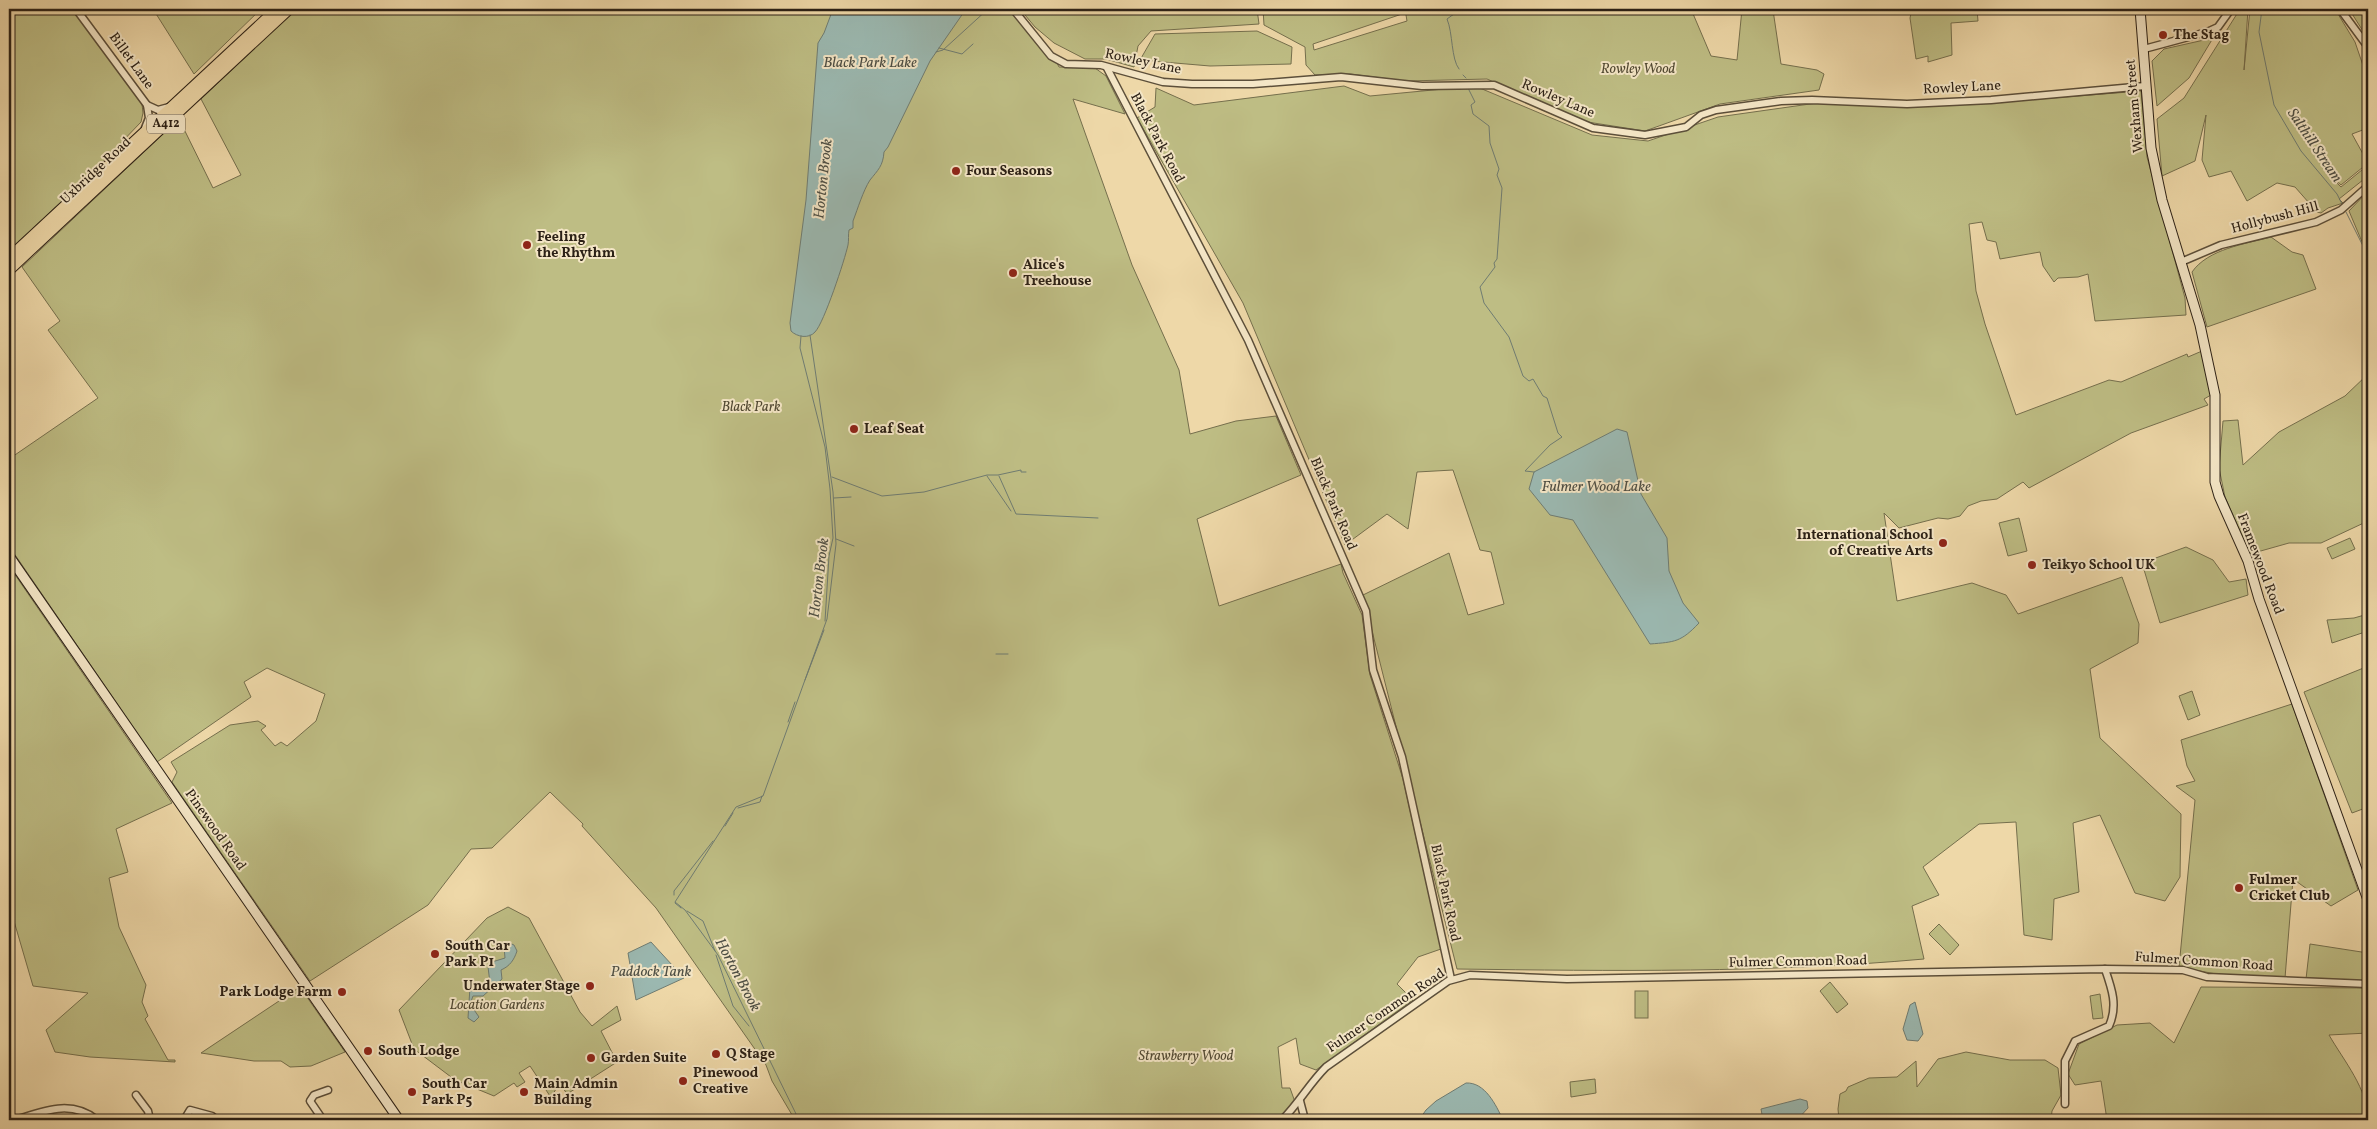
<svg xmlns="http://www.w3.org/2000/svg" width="2377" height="1129" viewBox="0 0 2377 1129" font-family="Vollkorn,serif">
  <rect width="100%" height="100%" fill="#eed8a8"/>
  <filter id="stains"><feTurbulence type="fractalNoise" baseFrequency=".004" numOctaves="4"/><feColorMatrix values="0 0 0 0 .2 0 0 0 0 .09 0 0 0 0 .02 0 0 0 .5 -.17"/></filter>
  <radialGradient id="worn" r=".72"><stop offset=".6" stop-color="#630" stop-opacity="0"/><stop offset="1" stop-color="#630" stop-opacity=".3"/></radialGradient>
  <g fill="#bebd84" stroke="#756f4d">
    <path d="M9 9H73L142 104 143 113 141 122 94 171 9 251Z"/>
    <path d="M153 9H261L194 74Z"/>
    <path d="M296 9H1013L1055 59 1059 67 1095 68 1106 76 1125 114 1073 99 1132 265 1179 370 1190 434 1236 421 1276 416 1301 475 1197 519 1219 606 1341 564 1343 573 1362 615 1370 675 1403 779 1441 949 1418 957 1397 984 1413 1000 1316 1070 1300 1064 1296 1038 1278 1047 1282 1088H1290L1295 1102 1276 1120H795L772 1081 766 1065 656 908 582 826 583 824 550 792 492 848 471 849 428 905 310 981 172 782 177 772 171 762 230 725 258 721 266 726 261 730 275 746 281 742 287 746 316 721 325 694 267 668 244 682 251 697 157 762 9 546V530L12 527 9 521V459L98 398 48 330 60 321 22 267 179 119 213 188 241 175 201 99Z"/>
    <path d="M1020 9H1257L1259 24 1151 31 1138 46 1134 67 1106 59H1085L1054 43 1035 27Z"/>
    <path d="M1263 9H1405V13L1313 44 1314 50 1407 21 1405 9H1691L1711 56 1737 60 1742 9 1773 10 1781 64 1817 70 1824 74 1819 90 1720 104 1645 131 1581 121 1487 79 1406 81 1350 74 1315 75 1306 65 1305 47 1264 25Z"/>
    <path d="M1912 9H1977L1978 21 1951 23 1952 55 1928 62V56L1916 59 1910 18Z"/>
    <path d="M2240 9H2248L2244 70 2250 9H2335L2355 42 2368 80V128L2352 134 2368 163 2341 185 2325 171 2341 187 2368 165V176L2339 199 2343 203 2328 208 2321 213 2317 212 2295 187 2277 183 2247 201 2231 171 2209 177 2202 160 2206 115 2195 161 2162 176 2157 119 2184 98Z"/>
    <path d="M2349 9H2368V39Z"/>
    <path d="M1257 31 1292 47 1291 64 1210 66 1140 60 1155 34Z"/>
    <path d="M2213 38 2189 78 2157 106 2152 61 2164 49Z"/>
    <path d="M1344 86 1370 96 1475 86 1592 135 1648 141 1718 117 1817 103 1896 100 1976 104 2141 91 2147 157 2185 298 2186 315 2095 321 2088 274 2078 277 2058 278 2054 282 2043 266 2040 252 2000 259 1996 242 1987 240 1982 222 1969 224 1976 291 1985 324 2016 415 2109 380 2121 382 2187 354 2188 357 2202 351 2211 395 2204 399 2208 405 2131 433 2029 488 2023 482 1997 499 1981 501 1968 506 1960 516 1948 519 1938 518 1899 528 1884 513 1897 601 1972 583 2006 595 2018 614 2122 577 2139 624 2138 643 2090 669 2100 738 2181 814 2180 877 2165 901 2135 893 2100 815 2073 823 2079 892 2054 899 2052 940 2024 935 2016 822 1979 824 1923 867 1939 895 1912 906 1924 959C1769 973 1612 971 1457 969L1363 595 1449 553 1468 615 1504 604 1491 552 1480 550 1453 470 1417 472 1408 529 1387 514 1345 545 1243 303 1137 118 1155 107 1156 88 1194 105Z"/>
    <path d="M2368 191V256L2349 211Z"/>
    <path d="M2271 237 2292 252 2303 255 2316 289 2207 327 2192 272C2208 249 2245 244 2271 237Z"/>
    <path d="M2368 374V521L2321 543H2289L2250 554 2225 497 2219 468 2223 421 2238 420 2243 465 2279 432 2345 396Z"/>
    <path d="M2019 518 2027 551 2008 556 1999 523Z"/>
    <path d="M2350 538 2355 549 2332 559 2327 548Z"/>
    <path d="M2186 547 2213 560 2229 582 2246 579 2248 595 2160 623 2142 563Z"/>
    <path d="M9 566 172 803 116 829 128 872 109 878 119 927 146 985 142 1002 148 1016 145 1019 168 1060H175V1062L90 1057 55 1052 46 1030 88 993 33 986 9 904Z"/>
    <path d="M2368 614V639L2365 632 2332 643 2327 620 2354 618Z"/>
    <path d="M2368 661V807L2352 813 2304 692 2366 667Z"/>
    <path d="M2192 691 2200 715 2188 720 2179 696Z"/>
    <path d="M2292 704 2358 890 2331 906 2293 879 2285 978 2216 974 2179 967 2195 800 2176 786 2195 781 2187 766 2181 740Z"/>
    <path d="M508 907 529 918 580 1012 592 1026 617 1006 621 1020 601 1031 617 1062 567 1094 563 1088 556 1089 553 1094 557 1100 554 1102 530 1066 519 1073 525 1082 517 1087 514 1083 494 1096 455 1080 414 1049 399 1010 487 918Z"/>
    <path d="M1939 924 1959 945 1950 955 1929 934Z"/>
    <path d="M2310 944 2368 953V982L2306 979Z"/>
    <path d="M1830 982 1848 1004 1837 1013 1820 991Z"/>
    <path d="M300 987 345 1052 311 1066 290 1067 281 1061H254L201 1053Z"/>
    <path d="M2201 987 2368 988V1033L2329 1035C2344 1061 2368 1089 2368 1120H2107L2101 1081 2075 1085 2068 1074 2079 1044 2117 1025 2150 1023 2174 1043Z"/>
    <rect x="1635" y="991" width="13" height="27"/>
    <path d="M2100 994 2103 1018 2093 1019 2090 996Z"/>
    <path d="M1966 1052 2010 1060H2045L2058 1068 2061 1095 2052 1111 2051 1120H1839L1838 1109 1840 1094 1846 1091 1848 1087 1869 1078 1897 1077 1916 1061 1917 1087 1938 1059Z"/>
    <path d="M1595 1079 1596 1093 1571 1097 1570 1082Z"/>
  </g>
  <g fill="#9bb8b0" stroke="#6f7c72">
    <path d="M833 9H966L930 61 888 147 884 152C883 166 878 170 870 180 863 191 858 208 853 221V228L849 230C848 235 849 240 848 245 845 259 824 323 815 332 809 339 797 337 791 331L790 323 806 200 818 43 824 33Z"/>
    <path d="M1617 429 1627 432 1641 494 1667 538 1669 571 1683 603 1699 623C1681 642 1675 642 1650 644L1573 520 1550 515 1529 489 1534 472Z"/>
    <path d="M507 942 514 945 517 951C514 960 510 966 501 970L502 979 483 996H473L470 1004 479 1017 474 1022 468 1018 470 987 475 982 479 987 485 988 490 983 488 967 492 962 505 958 504 947Z"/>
    <path d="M651 942 684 978 636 1000 628 953Z"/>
    <path d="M1915 1002 1923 1034 1918 1041 1907 1040 1903 1029 1910 1005Z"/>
    <path d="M1466 1083C1485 1082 1496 1105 1503 1120H1419L1426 1110 1436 1101Z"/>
    <path d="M1800 1099 1807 1101 1808 1108 1797 1120H1763L1761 1109Z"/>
  </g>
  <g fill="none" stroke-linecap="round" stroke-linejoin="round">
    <g stroke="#6f7c72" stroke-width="1">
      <path d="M1451 9 1454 14 1447 19C1453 33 1451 59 1459 69"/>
      <path d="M2262 9 2259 32 2274 105 2301 151 2337 194 2342 204"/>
      <path d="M939 48 962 54 973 44"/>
      <path d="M936 52 943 50 988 9"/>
      <path d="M1463 75 1466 78"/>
      <path d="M1468 88 1475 102 1471 105 1473 114 1489 126 1490 143 1499 169 1497 175 1502 188 1497 259 1494 263 1495 267 1480 287 1484 303 1509 337 1523 376 1529 381 1533 379 1543 396 1547 398 1558 433 1562 437 1550 445 1525 471 1534 472"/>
      <path d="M2346 212 2368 256"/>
      <path d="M801 336 800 348 825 447 830 489 833 538 829 556 825 621"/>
      <path d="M987 476 1011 511"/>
      <path d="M999 476 1016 514 1098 518"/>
      <path d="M832 477 882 496 924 492 987 475H998L1021 470V472H1026"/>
      <path d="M834 498 851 497"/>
      <path d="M836 539 854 546"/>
      <path d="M996 654H1008"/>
      <path d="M805 680 824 630"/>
      <path d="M788 722 795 702"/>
      <path d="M738 808 760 802 762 796"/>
      <path d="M725 826 733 813"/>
      <path d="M674 895V891L713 841"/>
      <path d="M675 903 681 908"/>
      <path d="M687 911 703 921 715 951"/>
      <path d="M716 955 733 1006 749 1026"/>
      <path d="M799 1120 718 955 685 910 675 902 736 807 763 796 827 619 836 544 833 492 810 335"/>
    </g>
    <defs>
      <g id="street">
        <path d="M76 9 147 105 149 118 145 128"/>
        <path d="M1013 9 1051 56 1066 64 1101 65 1163 82 1192 84H1253L1341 77 1422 86 1494 85 1593 128 1645 135 1686 127 1701 115 1716 110 1781 101 1812 100 1907 104 1991 100 2145 86"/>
        <path d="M2340 9 2368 47"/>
        <path d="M2144 49 2207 32 2218 27 2231 9"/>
        <path d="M1107 68 1248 340 1366 611 1373 670 1402 757 1451 979"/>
        <path d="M147 105 158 110 169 107"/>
        <path d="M2181 262 2221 245 2316 222 2341 210 2368 186"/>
        <path d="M136 1095 148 1111 150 1120"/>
        <path d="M1300 1101 1305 1120"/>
        <path d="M2065 1104V1061L2075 1041 2109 1026C2118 1006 2112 989 2105 969"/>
        <path d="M15 1120C44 1111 71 1099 97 1120"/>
        <path d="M184 1120 190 1110 212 1116 217 1120"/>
        <path d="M323 1120 310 1101 314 1095 328 1090"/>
        <path d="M1282 1120C1299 1103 1309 1084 1326 1067L1448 981 1470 975 1567 979 2105 969 2183 970 2207 977 2368 984"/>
      </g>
      <g id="secondary">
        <path d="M2140 9 2151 148 2162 200 2200 325 2215 395V482L2219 496 2248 561 2259 599 2368 900"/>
        <path d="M9 556 399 1120"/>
      </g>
      <g id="primary">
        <path d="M9 258 277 9"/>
        <path d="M9 270 289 9"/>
      </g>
    </defs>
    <use href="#street" stroke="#5c4f3a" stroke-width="9"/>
    <use href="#secondary" stroke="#2c2116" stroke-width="11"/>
    <use href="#primary" stroke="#2c2116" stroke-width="12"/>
    <use href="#street" stroke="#f4e6c6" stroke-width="6"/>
    <use href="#secondary" stroke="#f4e6c6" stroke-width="9"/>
    <use href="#primary" stroke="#eed8a8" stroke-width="10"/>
  </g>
  <g fill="#8f2418" stroke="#f4e6c6" stroke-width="2">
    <circle cx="2163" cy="35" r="5"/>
    <circle cx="956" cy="171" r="5"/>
    <circle cx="527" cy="245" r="5"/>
    <circle cx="1013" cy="273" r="5"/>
    <circle cx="854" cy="429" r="5"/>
    <circle cx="1943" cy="543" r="5"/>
    <circle cx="2032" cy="565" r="5"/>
    <circle cx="2239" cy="888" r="5"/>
    <circle cx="435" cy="954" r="5"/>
    <circle cx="590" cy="986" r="5"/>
    <circle cx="342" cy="992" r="5"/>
    <circle cx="368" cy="1051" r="5"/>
    <circle cx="716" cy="1054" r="5"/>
    <circle cx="591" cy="1058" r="5"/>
    <circle cx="683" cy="1081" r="5"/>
    <circle cx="412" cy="1092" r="5"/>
    <circle cx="524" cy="1092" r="5"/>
  </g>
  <g text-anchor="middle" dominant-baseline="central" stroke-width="4" stroke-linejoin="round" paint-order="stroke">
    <rect fill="#f4e6c6" stroke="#685c4b" stroke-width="1" x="147" y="114.5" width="38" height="19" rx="4"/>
    <g font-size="12" font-weight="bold" fill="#2c2116">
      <text x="166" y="124">A412</text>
    </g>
    <g font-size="14" font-weight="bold" fill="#2c2116" stroke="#f4e6c6" text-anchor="start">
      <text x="2173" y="35">The Stag</text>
      <text x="966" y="171">Four Seasons</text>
      <text x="537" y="237">Feeling<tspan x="537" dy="16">the Rhythm</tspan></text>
      <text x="1023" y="265">Alice's<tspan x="1023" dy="16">Treehouse</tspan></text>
      <text x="864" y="429">Leaf Seat</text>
      <text x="1933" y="535" text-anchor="end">International School<tspan x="1933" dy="16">of Creative Arts</tspan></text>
      <text x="2042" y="565">Teikyo School UK</text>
      <text x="2249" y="880">Fulmer<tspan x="2249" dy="16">Cricket Club</tspan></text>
      <text x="445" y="946">South Car<tspan x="445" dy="16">Park P1</tspan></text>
      <text x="580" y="986" text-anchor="end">Underwater Stage</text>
      <text x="332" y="992" text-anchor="end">Park Lodge Farm</text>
      <text x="378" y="1051">South Lodge</text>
      <text x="726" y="1054">Q Stage</text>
      <text x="601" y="1058">Garden Suite</text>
      <text x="693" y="1073">Pinewood<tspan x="693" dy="16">Creative</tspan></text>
      <text x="422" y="1084">South Car<tspan x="422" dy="16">Park P5</tspan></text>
      <text x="534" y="1084">Main Admin<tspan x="534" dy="16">Building</tspan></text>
    </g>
    <g font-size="14" fill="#2c2116" stroke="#f4e6c6">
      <text transform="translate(131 61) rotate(54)">Billet Lane</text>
      <text transform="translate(1143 62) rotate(12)">Rowley Lane</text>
      <text transform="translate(1962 88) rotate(-3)">Rowley Lane</text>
      <text transform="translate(1558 99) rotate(23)">Rowley Lane</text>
      <text transform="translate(2135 106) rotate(-95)">Wexham Street</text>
      <text transform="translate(1157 138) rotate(62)">Black Park Road</text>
      <text transform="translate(96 171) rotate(-43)">Uxbridge Road</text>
      <text transform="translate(2275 218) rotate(-15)">Hollybush Hill</text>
      <text transform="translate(1333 504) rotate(67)">Black Park Road</text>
      <text transform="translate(2260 564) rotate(69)">Framewood Road</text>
      <text transform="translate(215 830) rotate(55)">Pinewood Road</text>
      <text transform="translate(1445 893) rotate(78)">Black Park Road</text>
      <text transform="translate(1798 962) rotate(-1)">Fulmer Common Road</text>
      <text transform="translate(2204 962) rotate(4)">Fulmer Common Road</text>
      <text transform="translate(1386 1011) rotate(-34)">Fulmer Common Road</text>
    </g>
    <g font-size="14" font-style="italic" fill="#504832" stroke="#f4e6c6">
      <text x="1638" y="69">Rowley Wood</text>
      <text x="751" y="407">Black Park</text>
      <text x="497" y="1005">Location Gardens</text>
      <text x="1186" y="1056">Strawberry Wood</text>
    </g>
    <g font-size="15" font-style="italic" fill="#4d4e44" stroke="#f4e6c6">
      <text x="870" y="63">Black Park Lake</text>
      <text transform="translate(2314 146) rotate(56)">Salthill Stream</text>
      <text transform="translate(824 179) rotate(-84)">Horton Brook</text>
      <text x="1596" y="487">Fulmer Wood Lake</text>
      <text transform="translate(820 578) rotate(-83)">Horton Brook</text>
      <text x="651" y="972">Paddock Tank</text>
      <text transform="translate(737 975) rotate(62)">Horton Brook</text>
    </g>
  </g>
  <rect width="2377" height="1129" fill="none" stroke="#eed8a8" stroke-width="30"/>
  <rect x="10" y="10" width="2357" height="1109" fill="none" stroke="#2c2116" stroke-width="2.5"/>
  <rect x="15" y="15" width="2347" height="1099" fill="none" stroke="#2c2116"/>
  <rect width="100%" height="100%" filter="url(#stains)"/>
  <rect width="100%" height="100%" fill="url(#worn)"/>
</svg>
